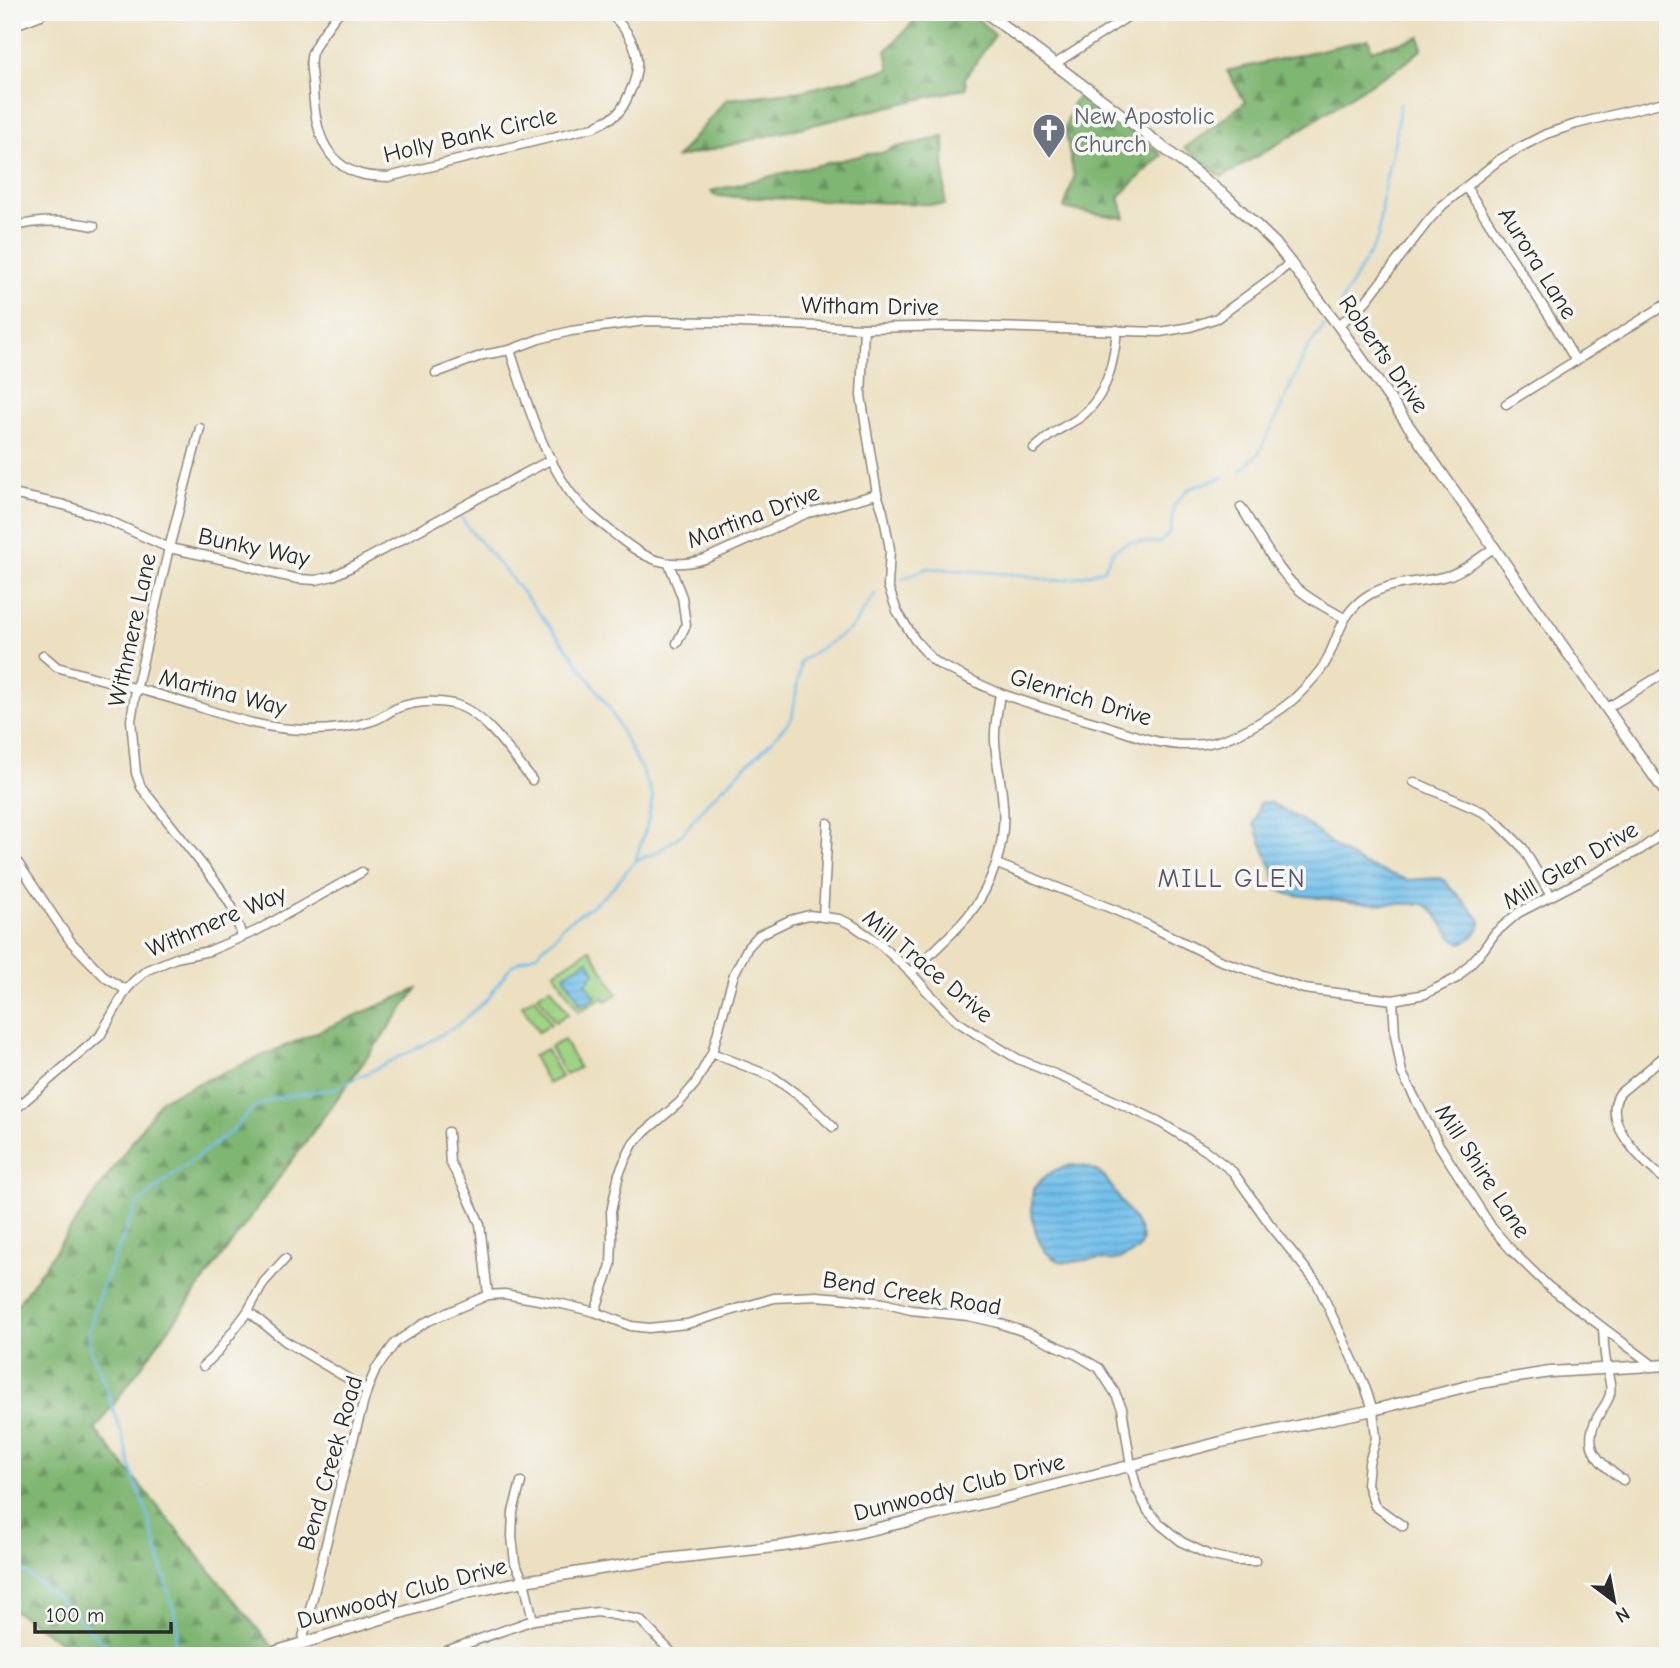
<svg xmlns="http://www.w3.org/2000/svg" width="1680" height="1668" viewBox="0 0 1680 1668" font-family="'Comic Neue',sans-serif">
  <defs>
    <pattern id="forest-firs" width="22" height="20" patternUnits="userSpaceOnUse" patternTransform="scale(1.75)"><rect width="22" height="20" fill="#7fb672"/><path d="M5 1l3.5 6h-7zM16 11l3.5 6h-7z" fill="#68945e"/></pattern>
    <pattern id="water-rules" width="6" height="5" patternUnits="userSpaceOnUse" patternTransform="scale(1.75)"><rect width="6" height="5" fill="#71c0ec"/><path d="M0 2.5h6" fill="none" stroke="#5d9cbf"/></pattern>
  </defs>
  <rect width="100%" height="100%" fill="#f6f6f2"/>
  <filter id="ink" filterUnits="userSpaceOnUse"><feTurbulence type="fractalNoise" baseFrequency=".0143" numOctaves="2"/><feDisplacementMap in="SourceGraphic" scale="14" xChannelSelector="R" yChannelSelector="G"/><feConvolveMatrix kernelMatrix="1 2 1 2 8 2 1 2 1" color-interpolation-filters="sRGB"/></filter>
  <filter id="wash" filterUnits="userSpaceOnUse"><feTurbulence type="fractalNoise" baseFrequency=".00686" numOctaves="4" result="noise"/><feDisplacementMap in="SourceGraphic" scale="28" xChannelSelector="R" yChannelSelector="G"/><feGaussianBlur stdDeviation="1.57" result="paint"/><feColorMatrix in="noise" values="0 0 0 0 0 0 0 0 0 0 0 0 0 0 0 0 0 1.4 0 .05"/><feComposite in="paint" operator="in"/></filter>
  <g filter="url(#wash)">
    <rect width="100%" height="100%" fill="#ece0c1"/>
    <g fill="url(#forest-firs)" stroke="#55704e" stroke-width="2">
      <path d="M922 12H970L995 35 965 78 966 88 676 158 727 99 802 91 890 69 886 51Z"/>
      <path d="M1420 37 1422 49 1404 64 1354 94 1296 133 1222 177 1185 148 1245 102 1227 71 1369 39 1371 50Z"/>
      <path d="M1082 93 1162 155 1119 197 1125 218 1083 212 1064 208 1074 177 1065 128 1073 103Z"/>
      <path d="M944 137 945 205 715 196 711 191 792 171 868 154 882 153 892 148Z"/>
      <path d="M417 989 95 1430 280 1656H82L12 1609V1312L162 1099Z"/>
    </g>
    <g fill="#9fd485" stroke="#658058" stroke-width="2">
      <path d="M590 949 617 994 606 1001 603 997 579 1012 554 972Z"/>
      <path d="M551 987 568 1014 555 1022 538 995Z"/>
      <path d="M535 997 551 1024 538 1032 522 1005Z"/>
      <path d="M564 1040 579 1068 565 1075 550 1047Z"/>
      <path d="M546 1049 561 1077 548 1084 533 1056Z"/>
    </g>
    <g fill="url(#water-rules)" stroke="#4e768c" stroke-width="2">
      <path d="M1270 802 1306 823 1339 850 1364 865 1408 880 1438 878 1444 880 1479 918 1481 922C1478 933 1472 939 1462 943 1444 938 1441 912 1424 904L1361 903 1288 894 1277 888 1274 873 1254 824 1260 803Z"/>
      <path d="M588 960 595 972 586 983 593 994H595L596 997 581 1006 579 1003 580 1002 564 975Z"/>
      <path d="M1072 1165C1098 1166 1106 1176 1118 1197 1125 1209 1146 1230 1141 1244 1139 1252 1122 1259 1114 1260 1108 1261 1103 1259 1098 1259 1084 1259 1062 1267 1050 1256 1033 1240 1030 1212 1033 1190 1042 1176 1056 1168 1072 1165Z"/>
    </g>
    <g fill="none" stroke-linecap="round" stroke-linejoin="round">
      <g stroke="#71c0ec" stroke-width="2.5">
        <path d="M1340 304 1378 238 1383 192 1396 135 1400 103"/>
        <path d="M1241 471 1258 454 1277 417 1307 349 1325 325"/>
        <path d="M902 579 928 568 1024 575 1051 581 1075 578 1103 570 1114 550 1129 542 1160 543 1170 532 1174 505 1188 489 1224 477"/>
        <path d="M635 861 656 853 682 834 709 801 768 745 792 718 801 661 852 628 875 594"/>
        <path d="M12 1564 38 1582 74 1612 98 1639 126 1656"/>
        <path d="M173 1656 178 1626 147 1513 134 1479 123 1437 105 1385 92 1353 88 1334 100 1292 136 1206 166 1180 233 1130 252 1109 274 1098 337 1088 429 1042 460 1023 488 998 511 966 536 954 557 935 562 926 593 905 610 891 635 861 647 825 653 796 642 771 608 706 571 653 511 578 469 529 461 517"/>
      </g>
    </g>
  </g>
  <g filter="url(#ink)">
    <g fill="none" stroke-linecap="round" stroke-linejoin="round">
      <defs>
        <g id="minor">
          <path d="M339 12C329 25 318 38 312 53 308 64 313 80 313 91 315 125 322 164 361 174 369 177 379 176 388 177L594 127C602 122 612 119 618 113 623 108 626 101 629 94 646 60 635 37 609 12"/>
          <path d="M12 26 41 15"/>
          <path d="M1055 64 1135 12"/>
          <path d="M1466 187 1548 314 1576 361"/>
          <path d="M12 227C40 219 66 220 94 226"/>
          <path d="M1338 325 1353 314 1366 301 1429 220 1443 205 1499 160 1519 148 1546 134 1576 124 1668 101"/>
          <path d="M864 328 861 396 877 494 883 512 890 549 888 586 897 611 915 640 932 659 940 665C963 675 984 688 1008 696 1039 707 1072 716 1104 725 1130 734 1159 745 1186 745 1197 745 1208 744 1218 741 1240 735 1279 713 1296 697 1306 687 1316 677 1324 665 1338 641 1339 616 1364 598 1390 580 1421 584 1450 575 1467 569 1480 557 1495 547"/>
          <path d="M510 350C525 397 539 446 567 488 580 507 599 522 617 536 646 560 668 570 705 559L805 514 877 494"/>
          <path d="M436 373 483 355 510 350 539 339 571 331 645 321 716 322 864 328 958 326 1160 332 1190 327 1217 318 1277 274 1291 262"/>
          <path d="M1506 404 1668 303"/>
          <path d="M200 428 169 548 136 690 131 720 136 773 141 787 219 886 232 907 242 936"/>
          <path d="M1034 449C1040 444 1045 439 1051 435 1060 428 1070 424 1079 418 1107 397 1114 363 1117 330"/>
          <path d="M12 494 64 505 105 519 169 548 235 562 275 574 299 579 316 580 333 576 353 566 497 488 552 459"/>
          <path d="M1241 507C1257 532 1276 569 1297 588 1311 601 1329 609 1344 618"/>
          <path d="M669 564 682 597 686 625 677 643"/>
          <path d="M43 655 57 667C94 678 132 687 170 698 218 712 257 730 309 730 330 730 351 728 372 721 380 719 387 713 395 709 414 701 433 700 453 704 484 711 513 756 532 780"/>
          <path d="M1607 708 1668 671"/>
          <path d="M1414 782 1485 813 1498 823 1523 848 1551 896"/>
          <path d="M18 863 71 942 106 978 126 990"/>
          <path d="M997 864 1115 910 1150 926 1219 960 1304 989 1393 1000 1425 994 1457 978 1483 950 1495 933 1518 913 1640 850 1668 829"/>
          <path d="M823 917 828 823"/>
          <path d="M911 973C930 954 951 936 968 916 993 885 1006 844 1003 806 1002 784 996 763 995 741 994 725 998 709 1000 693"/>
          <path d="M1393 1000 1395 1035 1402 1073 1439 1145 1492 1228 1513 1252 1549 1287 1654 1366"/>
          <path d="M712 1053 773 1077 805 1100 833 1127"/>
          <path d="M1668 1053 1620 1093C1599 1122 1646 1165 1668 1182"/>
          <path d="M12 1112 100 1036 126 990 134 981 147 970 176 958 209 951 256 931 362 872"/>
          <path d="M448 1132 450 1162 464 1188 480 1224 488 1295"/>
          <path d="M248 1311 285 1341 367 1390"/>
          <path d="M595 1312 611 1265 612 1238 611 1212 619 1174 625 1160 633 1144 641 1135 679 1103 695 1084 712 1053 734 974 748 947 759 935 790 920 809 915 839 919 851 924 879 943 911 973 927 991 955 1020 981 1037 1018 1059 1069 1080 1158 1121 1205 1150 1233 1172 1269 1223 1317 1283 1364 1384 1373 1410 1376 1438 1369 1463 1367 1484 1375 1506 1403 1526"/>
          <path d="M1603 1329C1604 1342 1604 1355 1607 1367 1608 1377 1612 1384 1610 1394 1608 1403 1601 1410 1597 1418 1581 1448 1600 1464 1623 1480"/>
          <path d="M203 1366 216 1354 248 1311 264 1282 285 1259"/>
          <path d="M521 1482 513 1512 512 1536 515 1563 524 1581 533 1620 598 1612 640 1620 675 1656"/>
          <path d="M302 1642 341 1483 367 1390 376 1369 396 1342 426 1322 488 1295 504 1294 562 1304 595 1312 631 1326 649 1328 687 1324 774 1298 817 1296 841 1298 883 1303 911 1310 968 1316 995 1322 1028 1333 1075 1354 1099 1368 1115 1393 1122 1408 1131 1466 1137 1489 1148 1511 1161 1525 1182 1542 1209 1555 1236 1561H1255"/>
          <path d="M432 1656 533 1620"/>
        </g>
        <g id="tertiary">
          <path d="M985 12 1105 102 1228 198 1275 243 1338 325 1668 796"/>
          <path d="M261 1656 462 1594 524 1581 656 1560 783 1546 853 1534 994 1501 1221 1442 1373 1410 1480 1383 1550 1372 1668 1365"/>
        </g>
      </defs>
      <use href="#minor" stroke="#8c8676" stroke-width="11"/>
      <use href="#tertiary" stroke="#8c8676" stroke-width="13"/>
      <use href="#minor" stroke="#fff" stroke-width="8"/>
      <use href="#tertiary" stroke="#fff" stroke-width="10"/>
    </g>
  </g>
  <defs>
    <symbol id="church-pin" viewBox="-11 -11 22 30"><path d="M0 17L-7.5 6A9.5 9.5 0 1 1 7.5 6Z" fill="#6b7280" stroke="#f6f6f2"/><path d="M-1.2-6h2.4v3.5h3.3v2.4h-3.3V6h-2.4V-.1h-3.3v-2.4h3.3Z" fill="#fff"/></symbol>
  </defs>
  <g fill-rule="evenodd">
    <use href="#church-pin" x="1030" y="111" width="38" height="52"/>
  </g>
  <g text-anchor="middle" dominant-baseline="central" stroke-width="7" stroke-linejoin="round" paint-order="stroke">
    <g font-size="24" fill="#5b616d" stroke="#f6f6f2" text-anchor="start">
      <text x="1074" y="116">New Apostolic<tspan x="1074" dy="28">Church</tspan></text>
    </g>
    <g font-size="24" fill="#2b2b2b" stroke="#f6f6f2">
      <text transform="translate(470 135) rotate(-13)">Holly Bank Circle</text>
      <text transform="translate(1538 263) rotate(58)">Aurora Lane</text>
      <text transform="translate(870 306) rotate(1)">Witham Drive</text>
      <text transform="translate(1384 354) rotate(55)">Roberts Drive</text>
      <text transform="translate(753 516) rotate(-21)">Martina Drive</text>
      <text transform="translate(254 547) rotate(12)">Bunky Way</text>
      <text transform="translate(132 630) rotate(-78)">Withmere Lane</text>
      <text transform="translate(223 692) rotate(14)">Martina Way</text>
      <text transform="translate(1081 697) rotate(17)">Glenrich Drive</text>
      <text transform="translate(1570 865) rotate(-30)">Mill Glen Drive</text>
      <text transform="translate(216 921) rotate(-23)">Withmere Way</text>
      <text transform="translate(928 966) rotate(40)">Mill Trace Drive</text>
      <text transform="translate(1483 1171) rotate(57)">Mill Shire Lane</text>
      <text transform="translate(912 1293) rotate(9)">Bend Creek Road</text>
      <text transform="translate(330 1463) rotate(-74)">Bend Creek Road</text>
      <text transform="translate(959 1487) rotate(-14)">Dunwoody Club Drive</text>
      <text transform="translate(402 1593) rotate(-15)">Dunwoody Club Drive</text>
    </g>
    <g font-size="26" letter-spacing="2" fill="#57536a" stroke="#f6f6f2">
      <text x="1232" y="879">MILL GLEN</text>
    </g>
  </g>
  <rect width="1680" height="1668" fill="none" stroke="#f6f6f2" stroke-width="42"/>
  <g transform="translate(1614 1601) rotate(148)" stroke="#f6f6f2" stroke-width="5" paint-order="stroke">
  <path d="M0-5L12 26L0 18L-12 26Z" fill="#2b2b2b"/>
  <text y="-10" font-size="19" font-weight="bold" text-anchor="middle" fill="#2b2b2b">N</text>
  </g>
  <path d="M35 1622v10h136v-10" fill="none" stroke="#2b2b2b" stroke-width="3.5"/>
  <text x="46" y="1622" font-size="21" fill="#2b2b2b" stroke="#f6f6f2" stroke-width="5" paint-order="stroke">100 m</text>
</svg>
